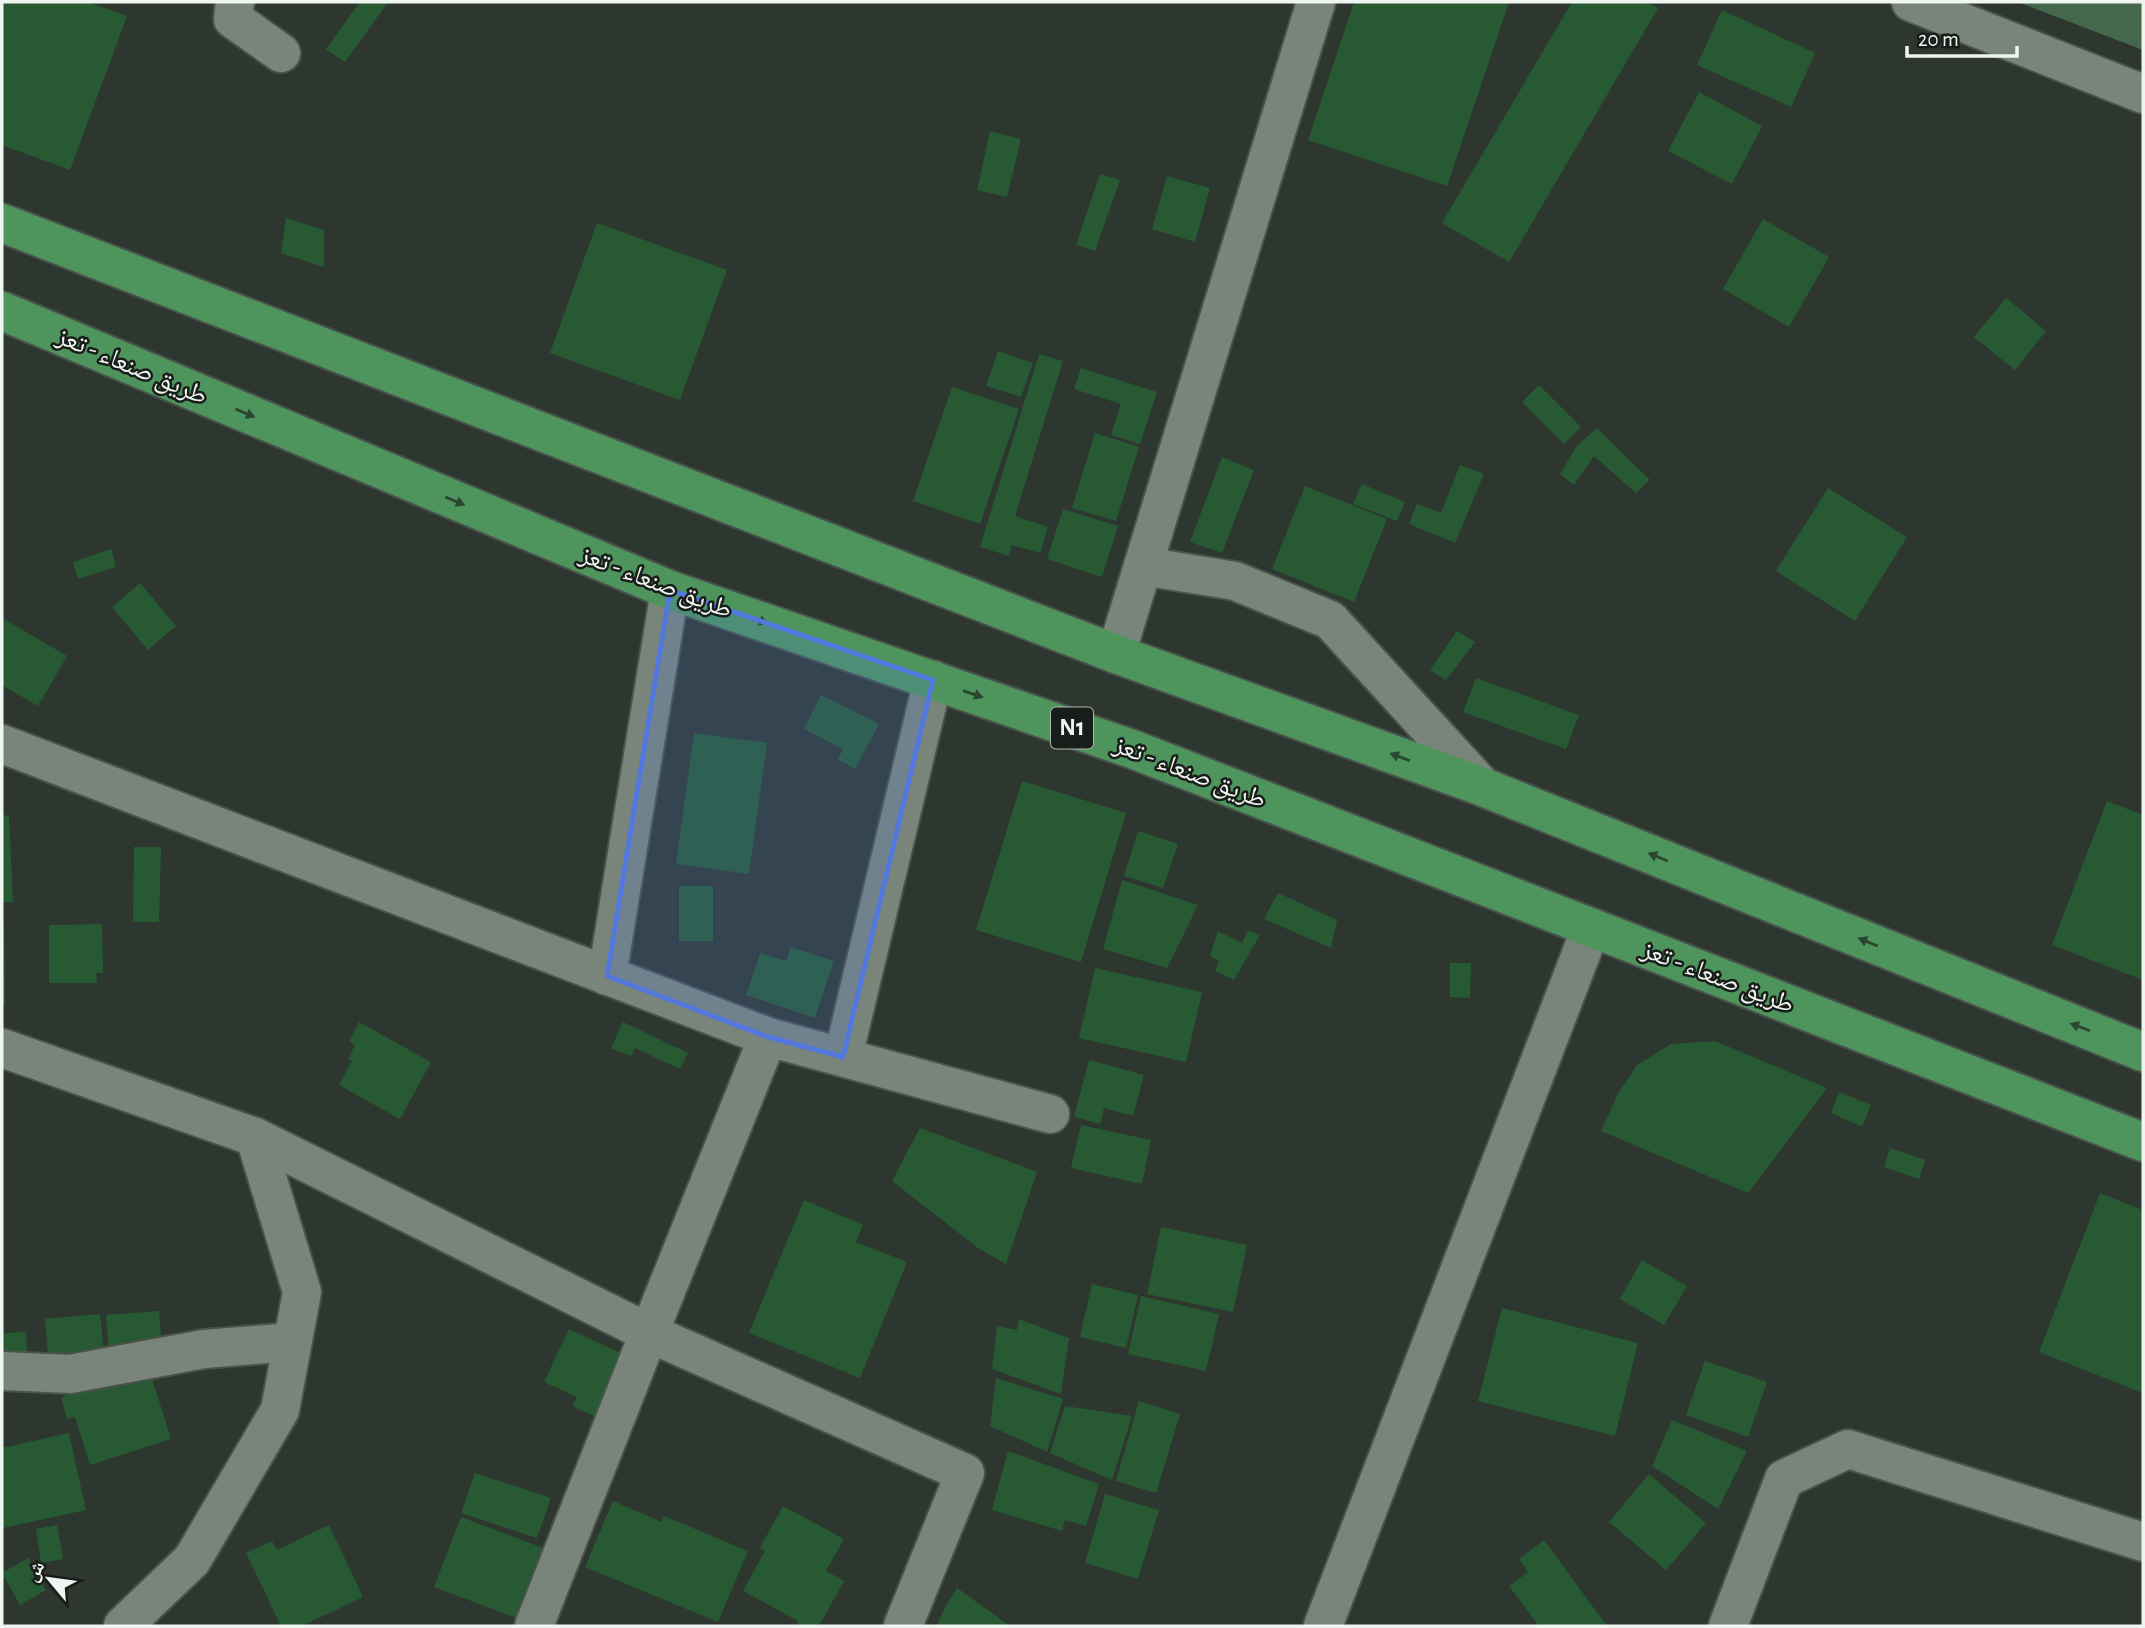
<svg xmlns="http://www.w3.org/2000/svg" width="2145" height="1628" viewBox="0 0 2145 1628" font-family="'Alegreya Sans','Noto Naskh Arabic',sans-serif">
  <rect width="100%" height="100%" fill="#2d372f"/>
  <path fill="#45674b" d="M2018 2H2143V50Z"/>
  <g fill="#275a33">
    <path d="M2 2H88L127 16 70 170 2 145Z"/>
    <path d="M360 2H388L345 62 326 49Z"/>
    <path d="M1354 2H1509L1447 186 1308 140Z"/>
    <path d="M1572 2H1647L1658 8 1509 262 1442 223Z"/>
    <path d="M1722 10 1815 53 1791 107 1697 65Z"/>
    <path d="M1699 92 1762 126 1732 184 1668 151Z"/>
    <path d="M990 131 1021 139 1007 197 977 190Z"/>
    <path d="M1100 174 1120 180 1095 251 1076 245Z"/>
    <path d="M1167 176 1210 188 1195 242 1152 229Z"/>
    <path d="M286 218 324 230V267L281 253Z"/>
    <path d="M1763 219 1829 257 1789 327 1723 289Z"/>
    <path d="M597 223 727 270 680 400 550 353Z"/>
    <path d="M2006 298 2046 331 2015 370 1974 337Z"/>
    <path d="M998 351 1033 363 1021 397 986 386Z"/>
    <path d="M1039 354 1063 361 1015 516 1048 527 1040 553 1012 545 1009 556 980 547Z"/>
    <path d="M1081 368 1157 392 1140 444 1111 435 1121 404 1074 389Z"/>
    <path d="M1539 385 1581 427 1564 444 1522 402Z"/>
    <path d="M952 387 1019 409 980 524 913 501Z"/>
    <path d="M1597 428 1650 480 1636 493 1594 456 1574 485 1560 474 1577 446Z"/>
    <path d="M1095 433 1139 447 1116 521 1072 508Z"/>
    <path d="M1222 457 1254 470 1222 553 1190 542Z"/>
    <path d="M1460 465 1484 474 1455 543 1409 524 1417 504 1441 513Z"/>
    <path d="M1362 484 1405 502 1397 521 1353 504Z"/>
    <path d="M1305 486 1387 519 1354 602 1272 569Z"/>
    <path d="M1828 488 1907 537 1855 621 1776 571Z"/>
    <path d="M1063 509 1118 526 1102 577 1047 559Z"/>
    <path d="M111 549 116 567 78 579 73 562Z"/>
    <path d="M140 583 176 626 148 650 112 607Z"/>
    <path d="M2 618 67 656 38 706 2 685Z"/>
    <path d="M1457 631 1475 642 1446 680 1430 670Z"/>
    <path d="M1476 678 1579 715 1566 749 1463 712Z"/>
    <path d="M821 695 879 724 855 769 838 759 843 749 804 729Z"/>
    <path d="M694 733 767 743 749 874 676 864Z"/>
    <path d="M1022 781 1126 813 1081 962 976 930Z"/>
    <path d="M2107 801 2143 815V980L2052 945Z"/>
    <path d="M9 815 13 902H2V816Z"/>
    <path d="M1138 831 1178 844 1163 888 1124 876Z"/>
    <path d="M134 847H161L159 922H133Z"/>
    <path d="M1122 880 1198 905 1167 968 1103 949Z"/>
    <rect x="679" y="886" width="34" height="55"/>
    <path d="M1278 893 1337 920 1331 948 1264 919Z"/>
    <path d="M2 922H4L5 1004H2Z"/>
    <path d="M102 924 103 973H96L97 983H49V925Z"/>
    <path d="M1248 930 1260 935 1234 980 1215 971 1219 961 1210 956 1218 931 1242 943Z"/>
    <path d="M791 947 834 961 815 1018 746 995 760 953 786 961Z"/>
    <path d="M1450 963H1471L1470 998 1450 997Z"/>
    <path d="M1095 968 1202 992 1186 1062 1079 1038Z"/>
    <path d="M359 1022 431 1062 400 1119 339 1085 352 1061 348 1059 355 1045 349 1041Z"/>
    <path d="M623 1022 688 1053 680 1069 635 1048 631 1056 611 1048Z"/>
    <path d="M1715 1041 1827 1088 1748 1193 1601 1131 1618 1094 1637 1065 1671 1044Z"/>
    <path d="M1089 1060 1144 1075 1133 1116 1104 1108 1100 1124 1074 1117Z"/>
    <path d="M1839 1092 1871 1105 1862 1127 1831 1113Z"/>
    <path d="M1081 1125 1151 1140 1142 1184 1071 1168Z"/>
    <path d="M920 1128 1037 1172 1006 1264 978 1248 892 1181Z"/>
    <path d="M1890 1148 1925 1160 1919 1179 1884 1167Z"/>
    <path d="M2100 1193 2143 1210V1393L2039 1352Z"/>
    <path d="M804 1200 863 1225 856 1242 907 1262 860 1378 749 1333Z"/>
    <path d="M1161 1227 1247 1245 1233 1312 1147 1294Z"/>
    <path d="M1642 1260 1687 1286 1664 1325 1620 1299Z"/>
    <path d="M1092 1284 1138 1295 1126 1348 1080 1337Z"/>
    <path d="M1141 1296 1219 1314 1206 1371 1128 1354Z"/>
    <path d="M1502 1308 1638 1343 1615 1436 1478 1401Z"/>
    <path d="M159 1311 162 1349 109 1353 106 1315Z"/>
    <path d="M100 1314 104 1353 48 1358 45 1319Z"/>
    <path d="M1019 1319 1069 1338 1061 1394 992 1369 997 1326 1017 1330Z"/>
    <path d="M569 1329 629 1357 600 1419 572 1406 577 1397 544 1382Z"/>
    <path d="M26 1332 27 1358 2 1360V1333Z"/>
    <path d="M1705 1361 1767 1382 1748 1437 1686 1415Z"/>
    <path d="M149 1369 171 1439 90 1465 75 1417 67 1419 61 1397Z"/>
    <path d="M996 1378 1063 1399 1047 1452 990 1426Z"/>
    <path d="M1139 1401 1180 1414 1156 1493 1116 1481Z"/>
    <path d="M1065 1406 1132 1416 1112 1480 1050 1453Z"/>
    <path d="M1672 1420 1747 1451 1718 1509 1652 1466Z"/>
    <path d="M69 1433 86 1510 3 1528 2 1448Z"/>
    <path d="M1008 1451 1099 1484 1086 1526 1065 1520 1062 1531 992 1510Z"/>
    <path d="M475 1473 551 1498 537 1538 461 1513Z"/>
    <path d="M1649 1474 1706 1523 1666 1570 1609 1522Z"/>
    <path d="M1105 1494 1159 1510 1138 1579 1085 1563Z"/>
    <path d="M613 1501 662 1522 664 1516 748 1551 718 1622 585 1567Z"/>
    <path d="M783 1506 844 1539 826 1571 844 1581 819 1626H796L798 1621 743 1591 765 1551 760 1548Z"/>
    <path d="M461 1517 543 1548 517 1618 434 1587Z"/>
    <path d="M57 1525 63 1559 41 1563 36 1529Z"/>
    <path d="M329 1525 363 1597 302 1626H281L246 1553 272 1541 277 1550Z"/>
    <path d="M1544 1540 1607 1626H1539L1509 1586 1528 1572 1519 1559Z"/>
    <path d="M28 1558 46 1590 20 1605 2 1573Z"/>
    <path d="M957 1588 1010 1626H937L942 1613Z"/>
  </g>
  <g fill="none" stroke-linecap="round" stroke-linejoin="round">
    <defs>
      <g id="minor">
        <path d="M235 2 233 19 281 53"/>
        <path d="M1911 2 2143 94"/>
        <path d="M1143 566 1235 581 1330 620 1483 787"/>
        <path d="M1116 654 1316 2"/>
        <path d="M2 744 768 1037 1050 1114"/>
        <path d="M607 976 670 590"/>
        <path d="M2 1048 255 1137 649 1333 768 1037"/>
        <path d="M843 1057 933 680"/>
        <path d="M2 1371 70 1374 204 1349 292 1342"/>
        <path d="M123 1626 192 1560 280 1410 302 1292 255 1137"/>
        <path d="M534 1626 649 1333 965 1473 903 1626"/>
        <path d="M1323 1626 1591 928"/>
        <path d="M1728 1626 1784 1479 1848 1449 2143 1542"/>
      </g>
      <g id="highway">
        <path d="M2 223 1116 654 1483 787 2143 1052"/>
        <path d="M2 311 670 590 1132 749 2143 1142"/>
      </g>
    </defs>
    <use href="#minor" stroke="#49524b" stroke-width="42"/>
    <use href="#highway" stroke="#49524b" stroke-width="42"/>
    <use href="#minor" stroke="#79857b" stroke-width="38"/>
    <use href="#highway" stroke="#4d945d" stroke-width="38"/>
  </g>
  <defs><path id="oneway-solid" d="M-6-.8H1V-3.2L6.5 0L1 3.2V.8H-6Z" transform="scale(1.75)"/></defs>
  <g fill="#2b4731">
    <use href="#oneway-solid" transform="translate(245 413) rotate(23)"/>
    <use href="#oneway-solid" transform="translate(455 501) rotate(23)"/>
    <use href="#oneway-solid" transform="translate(758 620) rotate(19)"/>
    <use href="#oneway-solid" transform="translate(973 694) rotate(19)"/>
    <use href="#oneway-solid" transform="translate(1400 757) rotate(-160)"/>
    <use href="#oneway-solid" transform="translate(1658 857) rotate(-158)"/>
    <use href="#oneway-solid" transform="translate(1868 942) rotate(-158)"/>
    <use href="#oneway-solid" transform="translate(2080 1027) rotate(-159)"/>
  </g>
  <path fill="#5278de" fill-opacity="0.2" stroke="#5278de" stroke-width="5" stroke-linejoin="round" d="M670 590 933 680 843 1057 768 1037 607 976Z"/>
  <g text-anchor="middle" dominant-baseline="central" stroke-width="5" stroke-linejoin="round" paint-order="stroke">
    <rect fill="#191d19" stroke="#afb4b0" stroke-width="2" x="1051" y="707.5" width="42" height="41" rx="5"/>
    <g font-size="24" font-weight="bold" fill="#eff5f0">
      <text x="1072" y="728">N1</text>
    </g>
    <g font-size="26" fill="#eff5f0" stroke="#191d19">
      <text transform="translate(132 366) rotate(23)">طريق صنعاء - تعز</text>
      <text transform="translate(656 582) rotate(21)">طريق صنعاء - تعز</text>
      <text transform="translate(1190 772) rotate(21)">طريق صنعاء - تعز</text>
      <text transform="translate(1718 977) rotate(21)">طريق صنعاء - تعز</text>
    </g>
  </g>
  <rect width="2145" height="1628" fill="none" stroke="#eff5f0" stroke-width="7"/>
  <g transform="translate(49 1579) rotate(299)" stroke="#191d19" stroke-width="5" paint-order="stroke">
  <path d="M0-5L12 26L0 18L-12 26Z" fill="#eff5f0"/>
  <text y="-10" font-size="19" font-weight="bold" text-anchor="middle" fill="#eff5f0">ش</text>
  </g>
  <path d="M1907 46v10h110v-10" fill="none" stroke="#eff5f0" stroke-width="3.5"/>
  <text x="1918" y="46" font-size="21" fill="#eff5f0" stroke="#191d19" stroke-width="5" paint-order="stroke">20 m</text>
</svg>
